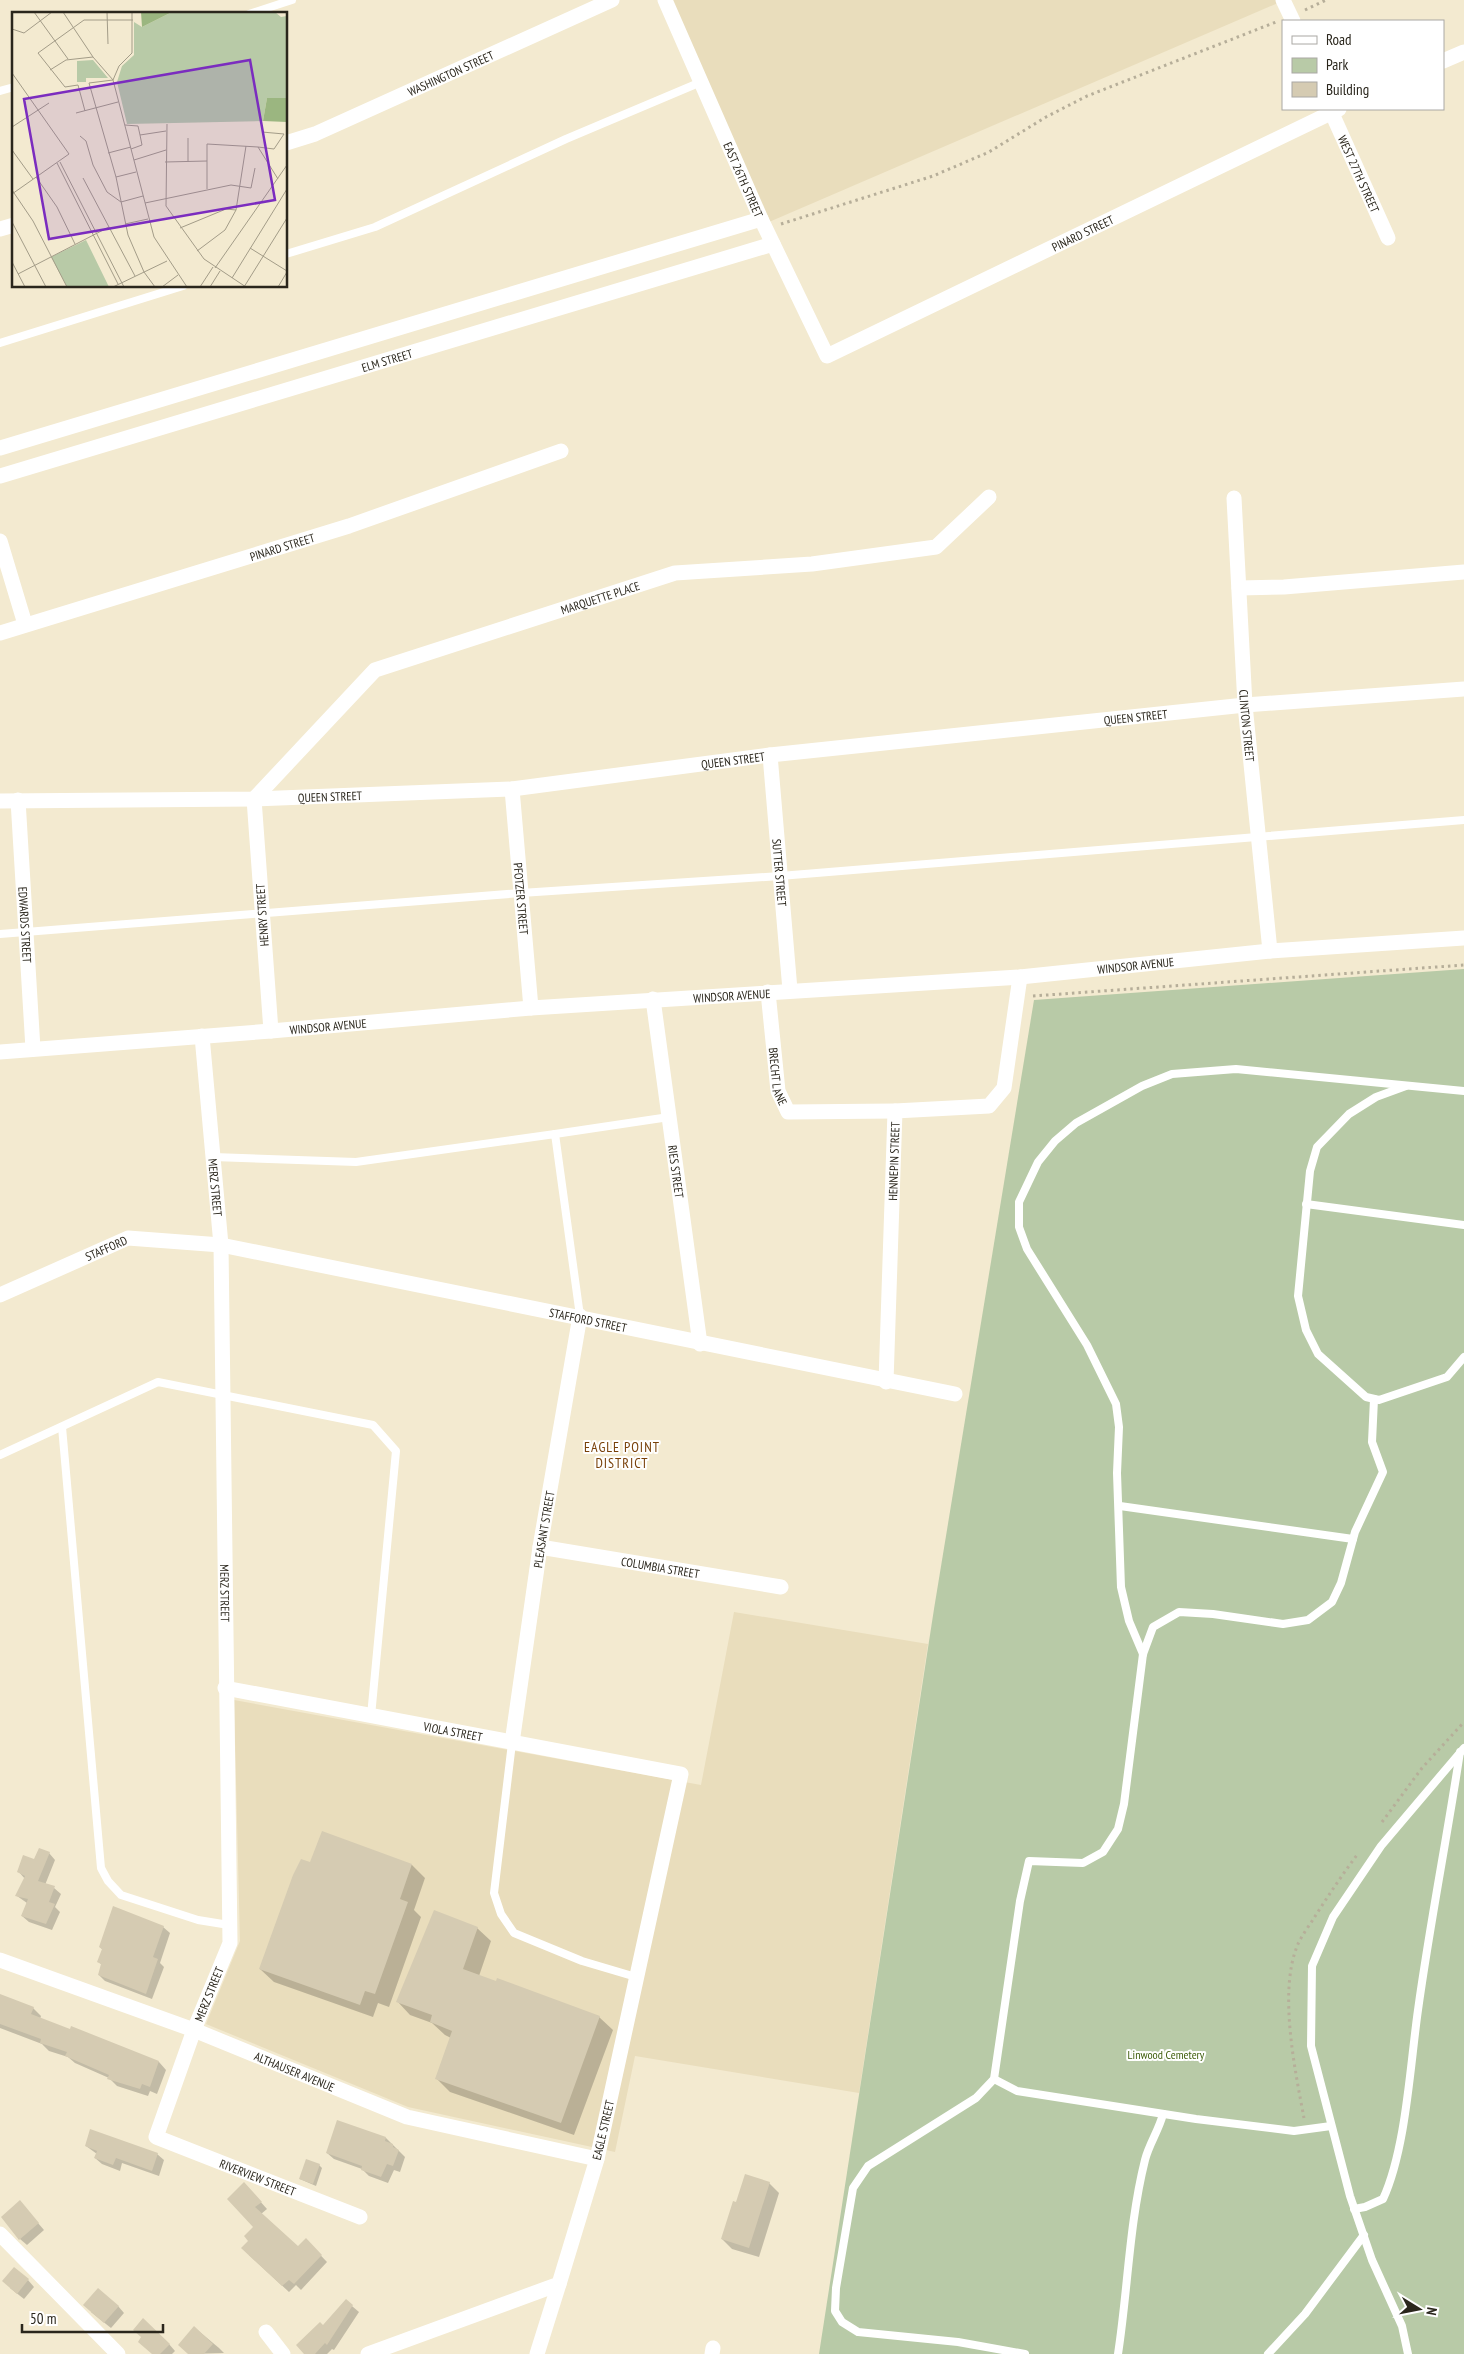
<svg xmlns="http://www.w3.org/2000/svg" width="1464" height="2354" viewBox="0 0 1464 2354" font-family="'PT Sans Narrow',sans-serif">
  <rect width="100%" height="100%" fill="#f3ead0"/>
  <g fill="#e9ddbc">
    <path d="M672 0H1285L769 222Z"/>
    <path d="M734 1612 928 1644 859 2093 635 2056 615 2152 408 2107 206 2024 240 1941 234 1700 701 1785Z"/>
  </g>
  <path fill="#b8caa7" d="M1464 969V2354H819L934 1609 1034 1000Z"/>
  <g fill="#0003">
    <path d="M49 1853 55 1860 45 1885 54 1888 61 1894 55 1907 60 1912 52 1930 29 1922 22 1916 27 1903 17 1896 25 1879 19 1872Z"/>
    <path d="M311 1863 412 1865 425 1878 414 1910 421 1917 389 2007 378 2003 373 2017 274 1982 260 1969Z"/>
    <path d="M163 1927 170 1933 160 1963 164 1967 152 1999 105 1981 99 1975 102 1965 99 1962 103 1950 100 1947Z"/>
    <path d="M477 1928 491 1941 479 1976 599 2017 613 2030 574 2135 450 2092 436 2078 451 2038 445 2035 432 2023 410 2015 397 2001Z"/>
    <path d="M0 1995 33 2008 41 2016 40 2019 159 2062 166 2070 157 2094 150 2091 148 2096 117 2086 109 2078 75 2063 68 2057 49 2051 42 2044 0 2028Z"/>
    <path d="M386 2138 405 2157 400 2172 394 2170 388 2183 369 2176 362 2169 334 2159 327 2153Z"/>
    <path d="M86 2146 157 2154 164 2160 159 2176 122 2163 120 2171 102 2164 95 2158 97 2154Z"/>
    <path d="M319 2165 322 2168 316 2186 300 2179Z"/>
    <path d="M769 2183 779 2193 759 2257 732 2249 722 2239 737 2203Z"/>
    <path d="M250 2190 267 2209 261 2214 298 2248 306 2240 327 2262 301 2290 296 2285 289 2292 249 2255 255 2227Z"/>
    <path d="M26 2209 44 2230 27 2245 20 2239Z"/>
    <path d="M28 2280 34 2287 24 2299 10 2288Z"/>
    <path d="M346 2301 359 2312 334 2350 332 2349 327 2354H306L323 2327Z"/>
    <path d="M118 2306 124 2313 111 2328 91 2312Z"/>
    <path d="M195 2328 219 2348 224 2353 189 2354Z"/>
    <path d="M169 2344 175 2351 172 2354H153Z"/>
  </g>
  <g fill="#d5cbb2">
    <path d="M322 1831 412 1864 400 1899 408 1902 375 1994 365 1991 360 2005 259 1969 293 1875 301 1859 310 1862Z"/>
    <path d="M39 1848 50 1852 38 1881 55 1886 49 1902 55 1904 46 1924 21 1916 28 1899 15 1896 25 1876 17 1872 23 1855 34 1859Z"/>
    <path d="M113 1906 164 1926 153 1957 158 1959 146 1994 98 1975 101 1964 97 1962 102 1949 99 1947Z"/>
    <path d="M434 1910 478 1927 463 1969 496 1981 497 1978 600 2016 561 2123 435 2079 452 2031 430 2022 432 2015 396 2002Z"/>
    <path d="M0 1994 34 2007 31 2014 70 2029 71 2026 159 2061 150 2087 142 2084 140 2089 107 2079 109 2075 65 2056 67 2052 40 2043 41 2039 0 2024Z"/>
    <path d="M337 2120 386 2137 385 2141 393 2144V2147L399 2150 393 2166 387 2164 381 2177 361 2170 362 2166 326 2153Z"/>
    <path d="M90 2129 158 2153 152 2171 116 2158 113 2165 94 2158 97 2151 85 2146Z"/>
    <path d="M306 2159 320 2164 313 2184 299 2179Z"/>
    <path d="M745 2174 770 2182 749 2248 721 2239 733 2201 736 2202Z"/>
    <path d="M244 2182 262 2202 255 2207 298 2246 306 2238 322 2255 294 2284 289 2280 282 2286 241 2248 248 2241 244 2236 253 2227 227 2199Z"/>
    <path d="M20 2200 39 2223 19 2240 1 2217Z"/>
    <path d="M14 2267 29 2279 17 2294 2 2281Z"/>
    <path d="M98 2288 119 2306 104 2323 83 2305Z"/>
    <path d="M346 2299 353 2305 327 2345 325 2343 315 2354H304L296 2345 320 2322 323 2325Z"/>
    <path d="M143 2318 170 2344 160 2354H152L138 2342 141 2337 133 2330Z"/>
    <path d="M194 2326 213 2344 204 2354H188L178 2345Z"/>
  </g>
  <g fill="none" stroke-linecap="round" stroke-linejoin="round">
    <g stroke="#b6ae99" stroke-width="3" stroke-dasharray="2.5 4" stroke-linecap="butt">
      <path d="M1305 10 1326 0"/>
      <path d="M781 224 933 176 989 152 1046 117 1087 96 1276 22"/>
      <path d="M1033 996 1464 965"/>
      <path d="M1382 1822 1422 1768 1464 1722"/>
      <path d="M1304 2118C1295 2070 1278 1990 1298 1944 1302 1935 1309 1926 1314 1918 1328 1896 1342 1875 1357 1855"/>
    </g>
    <g stroke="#fff" stroke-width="8">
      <path d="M249 14 292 0"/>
      <path d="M0 91 14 87"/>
      <path d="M286 254 375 227 566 139 701 82"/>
      <path d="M0 343 183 286"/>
      <path d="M0 934 521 893 780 876 1464 820"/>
      <path d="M1406 1086 1376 1097 1349 1114 1317 1147 1310 1171 1298 1296 1306 1330 1318 1354 1366 1397 1379 1400 1447 1377 1464 1357"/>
      <path d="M555 1134 669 1117"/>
      <path d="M213 1157 356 1162 555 1134 580 1316"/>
      <path d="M1306 1204 1464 1225"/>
      <path d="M62 1427 101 1868 108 1881 121 1895 198 1920 229 1925"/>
      <path d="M0 1455 158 1382 373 1425 396 1451 371 1716"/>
      <path d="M1120 1506 1353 1539"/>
      <path d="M1143 1654 1129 1621 1121 1587 1117 1473 1119 1427 1116 1404 1087 1345 1027 1249 1019 1227V1202L1038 1162 1055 1141 1076 1123 1142 1086 1172 1074 1236 1069 1464 1091"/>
      <path d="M512 1743 494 1893 501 1914 514 1933 582 1961 636 1977"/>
      <path d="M994 2079 1017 2091 1196 2119 1294 2131 1331 2126"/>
      <path d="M1354 2209 1365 2207 1383 2199C1406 2149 1410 2066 1418 2010 1430 1923 1447 1838 1460 1752"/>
      <path d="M1025 2354 958 2342 858 2332 842 2322 835 2311 836 2288 853 2188 868 2166 976 2098 994 2079 1020 1901 1029 1861 1083 1863 1103 1852 1118 1829 1124 1804 1143 1654 1153 1627 1179 1612 1213 1614 1283 1624 1308 1620 1332 1602 1341 1583 1355 1532 1383 1472 1372 1442 1374 1399"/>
      <path d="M1118 2354C1128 2289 1129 2224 1145 2160 1149 2144 1159 2130 1163 2114"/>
      <path d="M1268 2354 1305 2314 1364 2235"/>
      <path d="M1408 2354 1402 2326 1372 2260 1350 2196 1311 2046 1312 1966 1333 1917 1381 1846 1464 1748"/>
    </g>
    <g stroke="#fff" stroke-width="15">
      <path id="s1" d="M665 0 761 219 827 356 1339 109"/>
      <path d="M1283 0 1293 21"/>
      <path d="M1443 61 1464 52"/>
      <path id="s2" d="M1330 109 1388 238"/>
      <path id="s3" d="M286 143 315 134 612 0"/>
      <path d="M0 229 14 225"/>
      <path d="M0 448 761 219"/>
      <path id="s4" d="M0 476 773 244"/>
      <path id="s5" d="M1234 498 1245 705 1270 951"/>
      <path d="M0 541 25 624"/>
      <path d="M1239 588 1284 587 1464 572"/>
      <path id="s6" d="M0 633 349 526 561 451"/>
      <path id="s7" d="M770 755 790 990"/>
      <path id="s8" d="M512 789 531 1008"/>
      <path id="s9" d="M18 800 33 1049"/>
      <path id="s10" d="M0 801 254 799 512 789 770 755 1245 705 1464 689"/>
      <path id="s11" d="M768 992 778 1091 788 1112 895 1111"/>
      <path id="s12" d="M653 999 700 1344"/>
      <path id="s13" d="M271 1031 254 799 375 670 675 573 812 564 936 547 989 497"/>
      <path id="s14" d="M202 1036 221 1245 230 1943 194 2030 156 2137 360 2217"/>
      <path id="s15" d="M0 1052 271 1031 531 1008 1020 977 1270 951 1464 938"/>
      <path id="s16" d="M0 1295 128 1238 221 1245 955 1394"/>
      <path id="s17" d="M886 1382 895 1111 989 1106 1004 1088 1020 977"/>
      <path id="s18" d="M540 1547 781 1587"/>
      <path id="s19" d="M225 1688 681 1774 597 2159 559 2284 368 2354"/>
      <path id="s20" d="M512 1743 540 1547 580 1316"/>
      <path id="s21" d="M0 1960 194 2030 407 2117 597 2159"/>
      <path d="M0 2234 118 2354"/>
      <path d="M266 2332 283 2354"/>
      <path d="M537 2354 559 2284"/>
      <path d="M712 2354 713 2348"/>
    </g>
  </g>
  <g text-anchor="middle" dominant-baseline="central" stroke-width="4" stroke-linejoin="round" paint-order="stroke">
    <g font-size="12" fill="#2a261c" stroke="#fff">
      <text stroke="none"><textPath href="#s3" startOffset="179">WASHINGTON STREET</textPath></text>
      <text stroke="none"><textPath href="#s2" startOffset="71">WEST 27TH STREET</textPath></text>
      <text stroke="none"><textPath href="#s1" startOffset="196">EAST 26TH STREET</textPath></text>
      <text stroke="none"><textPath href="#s1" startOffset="675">PINARD STREET</textPath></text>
      <text stroke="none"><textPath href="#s4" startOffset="404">ELM STREET</textPath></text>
      <text stroke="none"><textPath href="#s6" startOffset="295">PINARD STREET</textPath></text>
      <text stroke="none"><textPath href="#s13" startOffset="646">MARQUETTE PLACE</textPath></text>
      <text stroke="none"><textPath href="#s10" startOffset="1140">QUEEN STREET</textPath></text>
      <text stroke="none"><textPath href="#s5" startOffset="228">CLINTON STREET</textPath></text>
      <text stroke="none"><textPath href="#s10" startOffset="735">QUEEN STREET</textPath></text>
      <text stroke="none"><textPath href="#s10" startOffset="330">QUEEN STREET</textPath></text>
      <text stroke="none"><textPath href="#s7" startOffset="118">SUTTER STREET</textPath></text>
      <text stroke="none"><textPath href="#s8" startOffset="110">PFOTZER STREET</textPath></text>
      <text transform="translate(262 915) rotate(-94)">HENRY STREET</text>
      <text stroke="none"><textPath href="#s9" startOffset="125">EDWARDS STREET</textPath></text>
      <text stroke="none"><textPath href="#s15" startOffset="1139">WINDSOR AVENUE</textPath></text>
      <text stroke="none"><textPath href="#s15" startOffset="734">WINDSOR AVENUE</textPath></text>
      <text stroke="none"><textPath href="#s15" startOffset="329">WINDSOR AVENUE</textPath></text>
      <text stroke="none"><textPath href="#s11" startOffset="85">BRECHT LANE</textPath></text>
      <text stroke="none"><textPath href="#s17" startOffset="221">HENNEPIN STREET</textPath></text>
      <text stroke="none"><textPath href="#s12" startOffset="174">RIES STREET</textPath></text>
      <text stroke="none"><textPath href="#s14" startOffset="152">MERZ STREET</textPath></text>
      <text stroke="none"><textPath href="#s16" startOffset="116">STAFFORD</textPath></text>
      <text stroke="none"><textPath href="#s16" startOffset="608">STAFFORD STREET</textPath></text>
      <text stroke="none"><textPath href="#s20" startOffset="216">PLEASANT STREET</textPath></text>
      <text stroke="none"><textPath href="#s18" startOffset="122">COLUMBIA STREET</textPath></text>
      <text stroke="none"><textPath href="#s14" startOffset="558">MERZ STREET</textPath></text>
      <text stroke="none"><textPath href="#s19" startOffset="232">VIOLA STREET</textPath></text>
      <text transform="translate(209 1994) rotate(-68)">MERZ STREET</text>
      <text stroke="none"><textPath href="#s21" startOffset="315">ALTHAUSER AVENUE</textPath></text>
      <text transform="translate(603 2130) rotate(-77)">EAGLE STREET</text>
      <text stroke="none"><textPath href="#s14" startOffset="1225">RIVERVIEW STREET</textPath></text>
    </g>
    <g font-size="12" fill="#3f5e0c" stroke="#fff">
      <text x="1166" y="2054">Linwood Cemetery</text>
    </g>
    <g font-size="14" letter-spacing="1" fill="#784008" stroke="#fff">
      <text x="622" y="1447">EAGLE POINT<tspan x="622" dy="16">DISTRICT</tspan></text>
    </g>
  </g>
  <g transform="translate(12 12)">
    <rect width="275" height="275" fill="#f3ead0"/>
    <path d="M160 0H263L269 5 275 4V86H255L251 109 115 112 105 70 110 54 122 43V10L130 15ZM81 48 96 66H74V70H65V49ZM74 228 97 275H55L39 245Z" fill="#b8caa7"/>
    <path d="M129 0H160L130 15ZM255 86H275V110L251 109Z" fill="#9bb680"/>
    <path fill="none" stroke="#a39c88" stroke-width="1" d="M22 0 56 47M51 0 81 45 101 68M95 0 96 32M120 0V41L107 54 101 68 142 225 175 275M0 17 12 21 40 0M38 58 54 48 81 45M0 61 57 142 0 182M101 68 77 71 104 165 116 223 132 260 143 275M73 99 66 73 53 75 26 41 72 8H121M64 101 106 90M155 112 154 194 192 247 234 275M113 113 126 114 128 123 154 119M0 115 37 91M68 124 74 129 81 153 95 180 109 190 131 184M176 126V150M246 135 262 137 272 122 250 120M119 137 130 133 128 123M0 138 21 167M96 141 119 135M122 148 154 138M48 150 112 275M153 150 195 149M45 151 106 272M24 165 45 195 63 232M104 165 124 160M71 166 123 264M195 177V132L246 135 266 167M0 178 21 209 55 275M133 191 219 173 239 176 243 156M0 210 34 275M113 212 136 207M168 216 214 197 224 198M238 236 275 259M185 239 213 218 224 198 234 134M0 250 13 275M203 256 275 153M6 262 97 215M220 266 275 177M101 275 155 249M150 275 166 263M188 275 201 255M198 275 208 259M232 275 275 206M266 275 275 260"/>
    <path fill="#7b2cbf" fill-opacity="0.15" stroke="#7b2cbf" stroke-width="2.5" d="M238 48 263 188 37 227 12 87Z"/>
    <rect width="275" height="275" fill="none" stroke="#2a261c" stroke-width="2.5"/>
  </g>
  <rect x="1282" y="20" width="162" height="90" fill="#ffffff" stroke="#aaa8a4"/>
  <rect x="1292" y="36" width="25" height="8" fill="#ffffff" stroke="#aaa8a4"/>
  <text x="1326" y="45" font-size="15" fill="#2a261c">Road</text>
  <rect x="1292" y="58" width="25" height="15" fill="#b8caa7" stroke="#aaa8a4"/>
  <text x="1326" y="70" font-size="15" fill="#2a261c">Park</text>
  <rect x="1292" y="82" width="25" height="15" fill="#d5cbb2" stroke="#aaa8a4"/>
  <text x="1326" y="95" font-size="15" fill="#2a261c">Building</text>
  <g transform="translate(1419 2309) rotate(100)" stroke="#ffffff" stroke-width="4" paint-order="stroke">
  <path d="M0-4L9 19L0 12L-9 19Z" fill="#2a261c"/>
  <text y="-8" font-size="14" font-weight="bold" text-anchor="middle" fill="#2a261c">N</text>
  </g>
  <path d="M22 2324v8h141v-8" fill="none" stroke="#2a261c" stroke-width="2.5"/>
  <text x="30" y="2324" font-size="15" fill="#2a261c" stroke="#ffffff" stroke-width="4" paint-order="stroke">50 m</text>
</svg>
